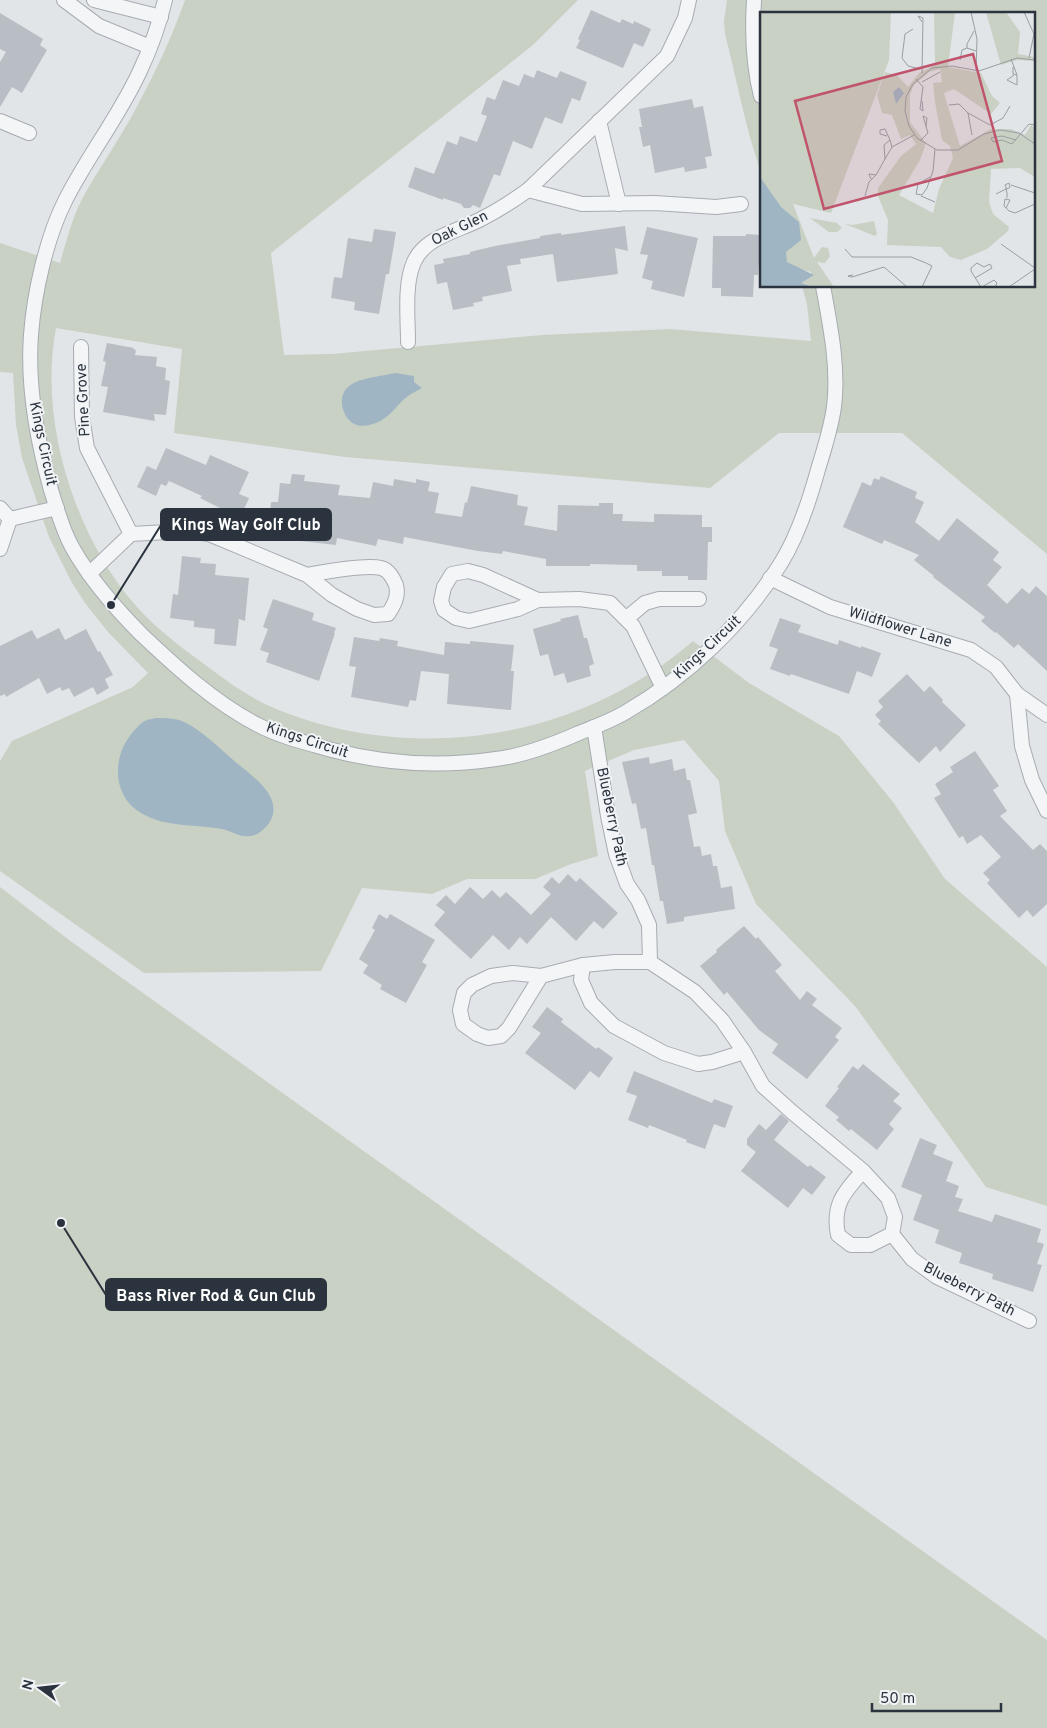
<svg xmlns="http://www.w3.org/2000/svg" width="1047" height="1728" viewBox="0 0 1047 1728" font-family="Overpass,sans-serif">
  <rect width="100%" height="100%" fill="#e1e5e8"/>
  <g fill="#c8d1c3">
    <path d="M185 0H578L533 45 271 253 284 355 332 354 542 335 670 329 811 341 807 304 802 286H1033V14H761V172C745 127 737 80 725 34L724 21 727 0H1047V554L902 433H779L710 488 345 457 174 433 182 349 56 328C45 386 55 449 76 504 90 541 111 578 137 607 155 627 178 645 200 661 223 678 247 697 274 708 413 766 579 740 693 641L749 683 839 736 893 802 945 879 1047 967V1206L986 1187 855 1006 756 904 725 831 719 781 684 740 634 750 585 771 598 856 571 864 535 879H467L432 894 362 888 321 971 144 973 0 871V761L12 741 133 687 148 673 108 632 85 603 71 581 49 537 22 458 16 425 13 373 0 372V243L60 263C66 242 72 219 82 199 98 170 117 143 133 114 153 77 171 40 185 0Z"/>
    <path d="M0 887 69 940 1047 1640V1728H0Z"/>
  </g>
  <g fill="#a0b5c4">
    <path d="M395 373 414 376V382L422 388C417 391 412 393 408 396 397 404 390 418 376 423 370 425 363 427 357 425 343 421 336 397 348 387 357 378 383 376 395 373Z"/>
    <path d="M156 718C166 718 177 718 186 723 202 731 217 746 231 758 247 773 287 796 269 823 265 829 258 835 251 836 240 838 232 831 222 829 195 824 166 828 141 813 111 796 112 754 134 731 137 727 141 723 145 721 148 719 153 719 156 718Z"/>
  </g>
  <g fill="#b9bec5">
    <path d="M591 10 620 23 622 19 633 24 634 21 651 29 643 47 634 43 623 68 576 48 580 40 578 39Z"/>
    <path d="M0 13 43 39 40 45 47 50 22 93 12 87 0 107V62L6 52 0 49Z"/>
    <path d="M537 70 557 78 560 71 587 82 580 101 572 98 562 124 545 117 532 149 513 141 500 176 494 174 480 208 473 205 470 208H464L461 204 443 198V200L408 187 415 167 434 174 447 141 457 145 460 136 477 142 487 116 481 114 487 97 495 100 503 80 519 86 524 74 534 78Z"/>
    <path d="M692 99 694 108 703 106 712 156 705 157 707 168 685 172 684 167 655 173 650 145 643 147 639 127H642L639 109Z"/>
    <path d="M625 226 628 251 615 248 618 274 557 282 553 254 520 259 521 264 507 266 512 291 482 297 483 301 473 303 474 306 453 310 447 282 437 284 434 265 444 263 443 259 470 254V252L495 246 540 238V236L561 233V235Z"/>
    <path d="M647 227 698 238 684 297 651 289 653 281 642 278 648 255 640 254Z"/>
    <path d="M374 229 396 232 389 274H386L379 314 354 310 355 302 331 298 334 277 342 278 348 238 372 242Z"/>
    <path d="M746 234 761 235 758 275H754L753 297 721 296V288H712L713 236H746Z"/>
    <path d="M107 343 134 348 133 349 136 350 135 355 157 357 156 366 166 368 165 380 170 381 166 415 154 414 155 421 103 412 108 387 101 386 106 362 103 361Z"/>
    <path d="M166 448 206 465 210 455 249 472 239 494 249 498 240 518 200 498 202 496 169 481 166 486 161 484 156 496 137 487 147 466 156 470Z"/>
    <path d="M292 474 305 475 304 481 340 485 338 495 370 498 373 482 393 486 394 479 416 483V479L430 482 428 491 439 493 435 513 462 517 465 502 467 503 471 486 518 495 517 505 528 507 524 525 557 531 558 505 599 506V503H613V514H623L622 521 654 522V514L702 515V527H712V542H708L707 580H688V576H662V571H637V565L590 564V566H546V559L503 551 502 554 478 551 404 537 403 544 378 539 376 546 337 538 336 545 292 540 293 533 268 530 271 502H278L280 483 290 484Z"/>
    <path d="M881 476 917 492 915 498 924 502 915 522 939 541 957 518 999 552 993 560 1002 567 987 585 1007 604 1022 588 1029 594 1036 586 1047 596V671L1018 644 1014 648 996 632 995 633 981 621 985 617 933 577 934 576 914 560 919 555 884 540 882 544 843 527 862 482 871 486 874 478 879 480Z"/>
    <path d="M182 556 201 558 200 563 216 564 215 575 249 578 245 621 239 619 236 646 214 644 215 629 194 627V621L170 618 173 594 178 595Z"/>
    <path d="M273 599 314 613 312 620 336 628 334 633H335L319 681 266 662 269 653 260 650 268 629 263 627Z"/>
    <path d="M578 615 584 638H587L594 664 589 666 591 676 567 683 564 673 554 676 548 654 540 656 533 629 561 621 560 619Z"/>
    <path d="M780 618 801 625 798 632 838 645 839 640 861 648V646L881 653 872 677 857 671 849 694 791 674 790 676 770 669 778 649 769 646Z"/>
    <path d="M59 628 65 640 86 629 98 652 100 651 113 675 105 679 109 688 97 695 93 687 74 697 69 688 62 691 60 687 47 694 39 678 6 697 5 694 0 696V646L32 630 37 639Z"/>
    <path d="M354 637 379 641 380 638 398 641 397 646 444 655 445 642 470 644V641L514 645 511 671H514L511 710 447 704 449 674 421 671 416 701 410 700 408 707 351 697 356 667 349 666Z"/>
    <path d="M907 674 924 692 930 686 943 700 942 702 966 725 940 752 936 746 919 763 878 724 881 721 875 715 883 707 878 701Z"/>
    <path d="M975 751 999 786 993 790 1007 811 1000 816 1033 850 1040 844 1047 851V904L1033 917 1027 910 1019 918 987 883 990 880 983 873 1001 857 981 835 967 844 963 836 959 838 934 798 941 794 935 784 953 772 950 767Z"/>
    <path d="M649 757 650 764 672 759 674 771 685 768 687 780H690L697 813 688 815 694 847 700 846 702 856 711 854 713 866H717L721 888 732 886 735 909 684 917V921L667 924 663 901H660L654 865H652L646 828 641 829 636 803 632 804 622 762Z"/>
    <path d="M568 874 576 882 580 878 618 913 603 929 594 921 576 941 551 917 527 944 520 937 509 950 493 935 471 959 434 925 445 912 436 905 446 895 455 904 470 887 483 899 492 890 500 898 506 892 531 915 551 894 543 887 552 877 559 884Z"/>
    <path d="M379 914 387 919 390 914 435 940 422 962 427 965 406 1003 380 989 382 985 363 973 368 965 359 959 375 930 372 928Z"/>
    <path d="M744 926 756 939 758 937 782 965 775 971 800 1000 807 991 817 999 812 1005 842 1028 835 1037 839 1040 807 1079 772 1053 778 1044 759 1030 727 992 724 995 700 966 717 952 716 950Z"/>
    <path d="M547 1007 563 1019 561 1022 596 1049 598 1047 613 1058 599 1078 590 1071 575 1090 525 1053 541 1033 532 1027Z"/>
    <path d="M863 1064 900 1094 893 1101 902 1108 889 1124 894 1129 877 1150 851 1129 849 1131 836 1120 839 1117 825 1106 839 1088 837 1087 853 1066 858 1070Z"/>
    <path d="M634 1071 712 1103 714 1099 733 1106 725 1128 714 1124 705 1149 686 1142 687 1140 649 1125 648 1128 628 1120 637 1096 626 1092Z"/>
    <path d="M781 1114 789 1121 774 1140 808 1167 810 1165 826 1177 812 1195 803 1188 788 1208 741 1171 756 1152 747 1145V1139L759 1124 766 1130Z"/>
    <path d="M920 1138 937 1145 933 1154 953 1162 946 1181 959 1186 955 1197 963 1199 958 1211 992 1222 995 1214 1041 1229 1037 1242 1044 1244 1037 1264 1042 1265 1033 1292 992 1279 993 1274 959 1263 962 1253 935 1243 939 1230 913 1220 922 1195 901 1187Z"/>
  </g>
  <g fill="none" stroke-linecap="round" stroke-linejoin="round">
    <defs>
      <g id="street">
        <path d="M64 0 99 26 150 47"/>
        <path d="M94 0 161 17"/>
        <path d="M165 0C159 25 150 50 139 73 118 118 87 157 65 201 46 239 34 294 31 335 27 388 37 440 51 490 57 509 62 529 72 547 90 579 116 609 142 635 177 668 215 703 258 725 281 737 307 743 332 750 385 764 442 767 496 759 522 756 554 744 579 733 594 727 611 721 626 712 688 676 743 624 781 563 799 534 810 499 819 466 825 447 831 427 834 407 839 367 830 325 823 286"/>
        <path d="M754 0C752 32 753 65 761 96"/>
        <path d="M0 121 29 133"/>
        <path d="M599 121 619 204"/>
        <path d="M528 190 582 204 655 203 716 207 741 204"/>
        <path d="M408 342C408 318 404 284 414 262 425 236 460 231 483 218 499 210 514 200 528 190L667 56 685 18 689 0"/>
        <path d="M81 347 82 417 87 448 131 534"/>
        <path d="M0 508 10 519 57 508"/>
        <path d="M0 549 10 519"/>
        <path d="M89 574 131 534 186 531 209 534 307 575 332 595 357 609 374 615 388 614C394 605 399 596 396 585 393 578 389 570 381 568 365 564 324 572 307 575"/>
        <path d="M770 578 830 607 971 650 996 667 1017 694 1047 715"/>
        <path d="M538 600 483 575 468 571 452 574 444 587 441 601 444 610 456 618 469 621 518 609 538 600 579 599 610 603 633 626 663 688"/>
        <path d="M627 618 645 603 659 599H699"/>
        <path d="M1017 694 1022 746 1032 780 1047 811"/>
        <path d="M594 727 608 816 616 854 627 884 638 900 649 925 650 962"/>
        <path d="M583 965 615 962H650L695 992 722 1020 744 1052"/>
        <path d="M541 976 509 1028 501 1036 488 1038 477 1034 463 1024 460 1010 464 993 472 985 491 976 513 973 541 976 583 965 581 980 591 1003 614 1026 664 1053 698 1064 712 1062 744 1052 763 1086 792 1112 863 1171"/>
        <path d="M892 1234 870 1245H851L838 1235C832 1205 844 1192 863 1171L888 1198 895 1217 892 1234 912 1259 937 1277 1029 1321"/>
      </g>
    </defs>
    <use href="#street" stroke="#a7acb2" stroke-width="16"/>
    <use href="#street" stroke="#f4f5f7" stroke-width="14"/>
  </g>
  <g text-anchor="middle" dominant-baseline="central" stroke-width="4" stroke-linejoin="round" paint-order="stroke">
    <g font-size="15" fill="#2b343e" stroke="#f1f3f6">
      <text transform="translate(460 229) rotate(-26)">Oak Glen</text>
      <text transform="translate(84 400) rotate(-93)">Pine Grove</text>
      <text transform="translate(42 444) rotate(78)">Kings Circuit</text>
      <text transform="translate(900 628) rotate(17)">Wildflower Lane</text>
      <text transform="translate(708 648) rotate(-43)">Kings Circuit</text>
      <text transform="translate(307 741) rotate(18)">Kings Circuit</text>
      <text transform="translate(611 817) rotate(78)">Blueberry Path</text>
      <text transform="translate(969 1290) rotate(27)">Blueberry Path</text>
    </g>
  </g>
  <g transform="translate(760 12)">
    <rect width="275" height="275" fill="#e1e5e8"/>
    <path d="M0 0H131L129 48 71 201 33 192 54 246 62 235 68 236 70 244 65 251 57 250 74 275H35L51 264V260L26 253 19 193 0 170ZM174 0H195L188 55 221 61 232 84 240 91 231 102 194 77 184 81 200 134 231 117H251L265 123 271 113 275 116V165L260 156 231 157 229 190 233 202 249 215 248 219 227 237 201 248 190 245 181 235 127 233 128 208 118 184V176L141 144 156 132 150 123 141 127 132 103 122 101 117 83 125 60 137 63 148 75 159 61 175 53ZM180 57 182 70 173 71 175 90 182 128 190 134 193 146 179 177 173 201 139 183 160 148 166 131 150 110V82L154 73 169 60ZM226 0H246L260 20 258 42 275 45V49L257 48 241 53ZM50 206 77 211 82 216 77 220H69ZM114 209 117 222 115 224 85 212 93 213Z" fill="#c8d1c3" fill-rule="evenodd"/>
    <path d="M139 75 144 81 136 92 133 80ZM0 165 21 195 39 210 41 228 26 240 27 250 54 263 41 271 52 275H0Z" fill="#a0b5c4"/>
    <path fill="none" stroke="#989ea4" stroke-width="1" d="M211 0 217 27 216 59M264 0 274 22 269 46M153 17 145 22 142 46 148 54 160 57M214 19 207 32V36L216 39M251 47 257 63 253 62V55M200 48 202 38 207 36M275 48 257 46 219 59 192 54 172 56 153 72 146 85 145 99 149 114 157 126 177 138H198L224 122 240 118 259 121 275 132M162 61 163 6 158 4 162 10M254 63 247 68 257 73V63M156 67 163 75 160 97 163 99 162 89M162 70 180 60M189 93 199 92 208 101 230 113 243 106 250 94M208 101 212 123M160 129 168 121 163 104 167 106 166 114M252 132 242 128 233 130 231 126 242 124 256 128M252 132 269 112 275 113M132 135 154 123M125 147 132 135 130 128M116 163 125 147 124 133 130 128 125 117 120 118V122L127 124M170 165 158 172 156 182 162 183 167 176 173 159 175 137M251 173 275 181M236 182 246 177 249 176 250 175 249 171 245 173 246 175V177L247 181V186M105 184 109 170 116 163 109 162 111 167M161 184 175 190M246 196 250 188 245 187 244 194 249 199 255 201 275 192M241 232 275 256M85 237 92 245H151L166 251 172 254 162 275M93 263 88 264 92 265 124 255 147 275M215 266 232 256 230 252 224 255 217 251 211 256V259L221 275M222 275 234 268 237 271 235 275M249 275 275 257"/>
    <path fill="#c0546c" fill-opacity="0.15" stroke="#c0546c" stroke-width="2.5" d="M213 42 242 149 64 197 35 89Z"/>
    <rect width="275" height="275" fill="none" stroke="#2b343e" stroke-width="2.5"/>
  </g>
  <path fill="none" stroke="#2b343e" stroke-width="2" d="M111 605L161 525M61 1223L106 1295"/>
  <g fill="#2b343e" stroke="#f1f3f6" stroke-width="2">
    <circle cx="111" cy="605" r="5"/>
    <circle cx="61" cy="1223" r="5"/>
  </g>
  <g fill="#2b343e" stroke="#2b343e" stroke-width="2">
    <rect x="161" y="509" width="170" height="31" rx="5"/>
    <rect x="106" y="1279" width="220" height="31" rx="5"/>
  </g>
  <g font-size="16" text-anchor="middle" font-weight="bold" fill="#fff">
    <text x="246" y="530">Kings Way Golf Club</text>
    <text x="216" y="1301">Bass River Rod &amp; Gun Club</text>
  </g>
  <g transform="translate(40 1688) rotate(285)" stroke="#f1f3f6" stroke-width="4" paint-order="stroke">
  <path d="M0-4L9 19L0 12L-9 19Z" fill="#2b343e"/>
  <text y="-8" font-size="14" font-weight="bold" text-anchor="middle" fill="#2b343e">N</text>
  </g>
  <path d="M872 1703v8h129v-8" fill="none" stroke="#2b343e" stroke-width="2.5"/>
  <text x="880" y="1703" font-size="15" fill="#2b343e" stroke="#f1f3f6" stroke-width="4" paint-order="stroke">50 m</text>
</svg>
